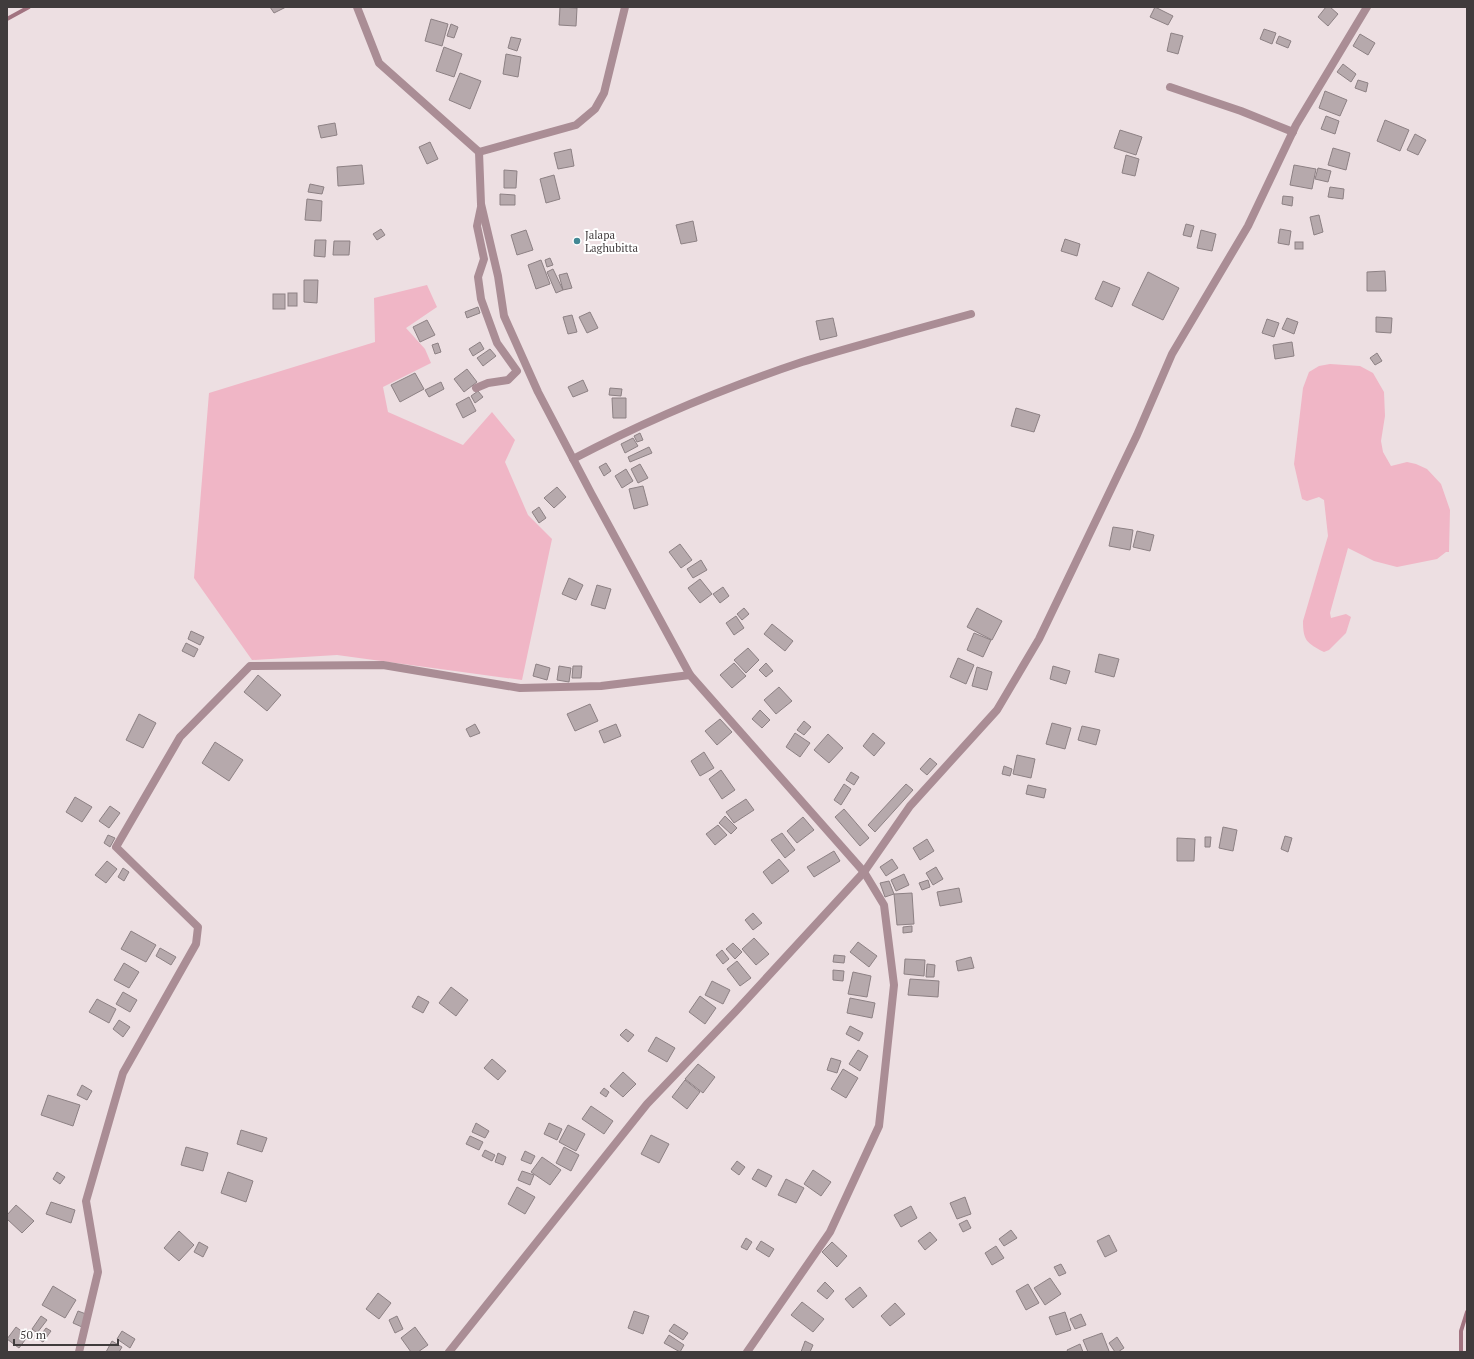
<svg xmlns="http://www.w3.org/2000/svg" width="1474" height="1359" viewBox="0 0 1474 1359" font-family="'PT Serif',serif">
  <rect width="100%" height="100%" fill="#eddfe2"/>
  <g fill="#f0b6c6">
    <path d="M427 285 437 307 406 328 425 349 431 363 383 387 388 412 463 445 492 412 515 440 505 462 528 515 552 539 522 680 337 655 252 660 194 578 209 393 375 342 374 298Z"/>
    <path d="M1330 364 1360 366 1373 373 1384 392 1385 416 1381 441 1383 452 1391 466 1407 462 1416 464 1427 469 1441 484 1450 510 1449 552H1446L1437 559 1397 567 1374 561 1348 548 1330 613 1331 618 1346 614 1351 617 1346 633 1329 650 1324 652C1307 643 1303 641 1303 621L1328 536 1324 500 1319 497 1307 501 1302 499 1294 464 1303 388 1309 372 1319 366Z"/>
  </g>
  <g fill="none" stroke-linecap="round" stroke-linejoin="round">
    <g stroke="#a17380" stroke-width="4">
      <path d="M7 19 29 7"/>
      <path d="M1461 1352V1331L1467 1312"/>
    </g>
  </g>
  <g fill="#b6a9ac" stroke="#8d8184">
    <path d="M270 7H286L274 13Z"/>
    <path d="M560 7 577 8 576 26 559 25Z"/>
    <path d="M1155 7 1173 16 1168 25 1150 17Z"/>
    <path d="M1326 7H1330L1338 14 1328 26 1318 17Z"/>
    <path d="M431 19 448 24 442 46 425 41Z"/>
    <path d="M451 24 458 27 454 38 447 36Z"/>
    <path d="M1264 29 1276 33 1272 44 1260 39Z"/>
    <path d="M1171 33 1183 36 1178 54 1167 51Z"/>
    <path d="M1360 34 1375 43 1368 55 1353 46Z"/>
    <path d="M1279 36 1291 41 1288 48 1276 43Z"/>
    <path d="M511 37 521 39 517 51 508 48Z"/>
    <path d="M444 47 462 54 454 77 436 71Z"/>
    <path d="M506 54 521 57 518 77 503 74Z"/>
    <path d="M1343 64 1356 74 1351 82 1337 72Z"/>
    <path d="M460 73 481 81 470 109 449 100Z"/>
    <path d="M1358 80 1368 83 1366 92 1355 88Z"/>
    <path d="M1325 91 1347 100 1340 116 1319 108Z"/>
    <path d="M1326 116 1339 121 1335 134 1321 129Z"/>
    <path d="M1385 120 1409 130 1400 151 1377 141Z"/>
    <path d="M335 123 337 135 321 138 318 126Z"/>
    <path d="M1120 130 1142 137 1136 155 1114 148Z"/>
    <path d="M1415 134 1426 140 1418 155 1407 150Z"/>
    <path d="M430 142 438 159 427 164 419 147Z"/>
    <path d="M1333 148 1350 153 1346 170 1328 165Z"/>
    <path d="M571 149 574 166 558 169 554 153Z"/>
    <path d="M1126 155 1139 159 1135 176 1122 173Z"/>
    <path d="M362 165 364 184 338 186 337 167Z"/>
    <path d="M1294 165 1316 169 1312 189 1290 185Z"/>
    <path d="M1318 168 1331 171 1328 182 1315 179Z"/>
    <path d="M504 170 517 171 516 188H504Z"/>
    <path d="M554 175 560 199 546 203 540 179Z"/>
    <path d="M310 184 324 187 322 194 308 192Z"/>
    <path d="M1330 187 1344 189 1343 199 1328 197Z"/>
    <path d="M500 194 515 195V205H500Z"/>
    <path d="M1283 196 1293 197 1292 206 1282 204Z"/>
    <path d="M307 199 322 201 321 221 305 220Z"/>
    <path d="M1319 215 1323 232 1314 235 1310 217Z"/>
    <path d="M693 221 697 241 681 244 676 225Z"/>
    <path d="M1186 224 1194 226 1191 237 1183 235Z"/>
    <path d="M381 229 385 235 377 240 373 234Z"/>
    <path d="M1280 229 1291 231 1289 245 1278 243Z"/>
    <path d="M526 230 533 250 517 255 511 235Z"/>
    <path d="M1201 230 1216 234 1212 251 1197 248Z"/>
    <path d="M1065 239 1080 244 1077 256 1061 251Z"/>
    <path d="M315 240H326L325 257 314 256Z"/>
    <path d="M334 241H350L349 255H333Z"/>
    <rect x="1295" y="242" width="8" height="7"/>
    <path d="M550 258 553 265 547 267 545 260Z"/>
    <path d="M541 260 550 284 536 289 528 265Z"/>
    <path d="M553 269 563 290 556 293 547 272Z"/>
    <path d="M1385 271 1386 291H1367V272Z"/>
    <path d="M1148 272 1179 288 1163 320 1132 305Z"/>
    <path d="M567 273 572 288 563 290 559 275Z"/>
    <path d="M304 280H318L317 303 304 302Z"/>
    <path d="M1103 281 1120 288 1112 307 1095 299Z"/>
    <rect x="288" y="293" width="9" height="13"/>
    <rect x="273" y="294" width="12" height="15"/>
    <path d="M478 307 480 313 467 318 465 312Z"/>
    <path d="M590 312 598 328 587 333 579 317Z"/>
    <path d="M572 315 577 332 568 334 563 317Z"/>
    <path d="M1376 317 1392 318 1391 333 1376 332Z"/>
    <path d="M833 318 837 336 820 340 816 321Z"/>
    <path d="M1287 318 1298 322 1294 334 1282 329Z"/>
    <path d="M1267 319 1279 323 1274 337 1262 333Z"/>
    <path d="M427 320 435 335 420 342 413 327Z"/>
    <path d="M480 342 484 349 473 356 469 349Z"/>
    <path d="M1292 342 1294 356 1275 359 1273 345Z"/>
    <path d="M438 343 441 352 435 354 432 345Z"/>
    <path d="M490 349 496 356 483 366 477 358Z"/>
    <path d="M1377 353 1382 361 1375 365 1370 358Z"/>
    <path d="M467 369 477 382 464 392 454 379Z"/>
    <path d="M415 373 424 389 400 402 391 385Z"/>
    <path d="M583 380 588 391 573 397 568 387Z"/>
    <path d="M441 382 444 389 429 397 425 390Z"/>
    <path d="M610 388 622 389 621 396 609 395Z"/>
    <path d="M478 391 483 397 475 403 471 396Z"/>
    <path d="M469 397 476 411 463 418 456 404Z"/>
    <path d="M612 398H626V418H613Z"/>
    <path d="M1016 408 1040 415 1034 432 1011 426Z"/>
    <path d="M640 433 643 440 637 442 634 436Z"/>
    <path d="M633 438 638 446 625 453 621 444Z"/>
    <path d="M649 447 652 453 630 462 628 457Z"/>
    <path d="M606 463 611 471 604 476 599 467Z"/>
    <path d="M640 464 648 478 638 483 631 469Z"/>
    <path d="M626 469 633 481 622 488 615 476Z"/>
    <path d="M643 486 648 505 634 509 629 489Z"/>
    <path d="M557 487 566 497 554 508 544 498Z"/>
    <path d="M539 507 546 518 539 523 532 512Z"/>
    <path d="M1113 527 1133 530 1130 550 1109 546Z"/>
    <path d="M1137 531 1154 535 1150 551 1133 547Z"/>
    <path d="M680 544 692 560 681 568 669 552Z"/>
    <path d="M701 560 707 570 693 578 687 569Z"/>
    <path d="M569 578 583 585 576 600 562 594Z"/>
    <path d="M700 579 712 594 700 603 688 588Z"/>
    <path d="M597 585 611 589 605 609 591 605Z"/>
    <path d="M723 587 729 596 720 603 713 594Z"/>
    <path d="M744 608 749 614 742 620 737 614Z"/>
    <path d="M977 608 1002 621 992 640 967 627Z"/>
    <path d="M736 616 744 628 734 635 726 623Z"/>
    <path d="M772 624 793 641 785 651 764 634Z"/>
    <path d="M191 631 204 637 200 645 188 639Z"/>
    <path d="M974 633 991 640 983 657 967 650Z"/>
    <path d="M186 643 198 649 194 657 182 651Z"/>
    <path d="M748 648 759 660 746 673 734 660Z"/>
    <path d="M1099 654 1119 659 1114 677 1095 672Z"/>
    <path d="M958 658 974 665 966 684 950 677Z"/>
    <path d="M734 663 746 676 732 688 720 675Z"/>
    <path d="M766 663 773 671 766 677 759 670Z"/>
    <path d="M536 664 550 668 547 680 533 676Z"/>
    <path d="M559 666 571 668 569 682 557 680Z"/>
    <path d="M573 666H582L581 678H572Z"/>
    <path d="M1053 666 1070 671 1066 684 1050 679Z"/>
    <path d="M977 667 992 672 987 690 972 686Z"/>
    <path d="M258 675 281 695 267 711 244 692Z"/>
    <path d="M779 687 792 701 776 714 764 700Z"/>
    <path d="M590 704 598 721 575 731 567 714Z"/>
    <path d="M760 710 770 720 762 728 752 719Z"/>
    <path d="M139 714 156 723 143 748 126 740Z"/>
    <path d="M720 719 732 732 717 745 705 731Z"/>
    <path d="M804 721 811 727 804 735 797 730Z"/>
    <path d="M1052 723 1071 728 1065 749 1046 744Z"/>
    <path d="M475 724 480 733 470 737 466 729Z"/>
    <path d="M616 724 621 736 604 743 599 731Z"/>
    <path d="M1082 726 1100 730 1096 745 1078 740Z"/>
    <path d="M795 733 810 743 800 757 786 747Z"/>
    <path d="M873 733 885 743 874 756 863 746Z"/>
    <path d="M828 734 843 748 829 763 814 750Z"/>
    <path d="M215 742 243 760 229 781 202 763Z"/>
    <path d="M704 752 714 768 700 776 691 761Z"/>
    <path d="M1017 755 1035 759 1031 778 1013 774Z"/>
    <path d="M930 758 937 764 927 775 920 769Z"/>
    <path d="M1004 766 1012 769 1010 776 1002 774Z"/>
    <path d="M721 770 735 790 722 799 709 779Z"/>
    <path d="M851 772 859 777 854 785 846 780Z"/>
    <path d="M844 784 851 789 841 805 834 800Z"/>
    <path d="M906 784 913 790 875 832 868 825Z"/>
    <path d="M1028 785 1046 789 1044 798 1026 794Z"/>
    <path d="M75 797 92 807 82 822 66 812Z"/>
    <path d="M746 799 754 810 734 823 726 812Z"/>
    <path d="M110 806 120 813 109 828 99 821Z"/>
    <path d="M844 809 869 838 860 846 835 817Z"/>
    <path d="M725 816 737 828 731 834 719 823Z"/>
    <path d="M803 817 814 830 797 843 787 831Z"/>
    <path d="M718 825 727 835 715 845 706 834Z"/>
    <path d="M1223 827 1237 830 1233 851 1219 848Z"/>
    <path d="M782 833 795 850 785 858 771 840Z"/>
    <path d="M108 835 115 838 110 847 104 843Z"/>
    <path d="M1285 836 1292 838 1288 852 1281 849Z"/>
    <path d="M1205 837H1211L1210 847H1205Z"/>
    <path d="M1177 838 1195 839 1194 861H1177Z"/>
    <path d="M927 839 934 851 920 860 913 848Z"/>
    <path d="M834 851 840 861 814 877 807 867Z"/>
    <path d="M779 859 789 871 772 884 763 872Z"/>
    <path d="M892 859 898 868 886 876 880 867Z"/>
    <path d="M107 861 117 869 106 883 95 875Z"/>
    <path d="M936 867 943 879 933 885 926 873Z"/>
    <path d="M123 868 129 872 124 881 118 877Z"/>
    <path d="M904 874 909 885 896 891 891 880Z"/>
    <path d="M928 880 930 887 922 890 919 883Z"/>
    <path d="M889 881 894 894 885 897 880 883Z"/>
    <path d="M959 888 962 902 940 906 937 892Z"/>
    <path d="M912 893 914 924 897 925 894 894Z"/>
    <path d="M753 913 762 923 753 930 745 920Z"/>
    <path d="M912 926V932L903 933V927Z"/>
    <path d="M131 931 156 945 146 962 121 949Z"/>
    <path d="M754 938 769 954 756 965 742 949Z"/>
    <path d="M858 942 877 956 869 967 850 952Z"/>
    <path d="M733 943 742 952 735 959 726 949Z"/>
    <path d="M160 948 176 957 171 965 156 956Z"/>
    <path d="M722 950 729 959 723 964 716 955Z"/>
    <path d="M834 955 845 956 844 963 833 962Z"/>
    <path d="M971 957 974 968 958 971 956 961Z"/>
    <path d="M905 959 925 960 924 976 904 974Z"/>
    <path d="M737 961 751 978 740 986 727 969Z"/>
    <path d="M124 963 139 972 129 988 114 980Z"/>
    <path d="M927 964 935 965 934 977H926Z"/>
    <path d="M833 970 844 971 843 981 833 980Z"/>
    <path d="M853 972 871 976 867 997 848 994Z"/>
    <path d="M910 979 939 981 938 997 908 995Z"/>
    <path d="M712 981 730 990 723 1004 705 995Z"/>
    <path d="M451 987 468 1000 456 1016 439 1003Z"/>
    <path d="M123 992 137 1000 130 1012 116 1004Z"/>
    <path d="M418 996 429 1002 423 1013 412 1007Z"/>
    <path d="M700 996 716 1008 705 1024 689 1012Z"/>
    <path d="M850 998 875 1003 872 1018 847 1013Z"/>
    <path d="M97 999 116 1009 109 1023 89 1012Z"/>
    <path d="M119 1020 130 1027 123 1037 113 1029Z"/>
    <path d="M850 1026 863 1033 859 1041 846 1034Z"/>
    <path d="M626 1029 634 1035 628 1042 620 1035Z"/>
    <path d="M656 1037 675 1048 667 1062 648 1051Z"/>
    <path d="M858 1050 868 1056 860 1071 849 1064Z"/>
    <path d="M831 1058 841 1061 837 1073 827 1070Z"/>
    <path d="M492 1059 506 1071 498 1080 484 1068Z"/>
    <path d="M698 1064 715 1077 703 1093 685 1079Z"/>
    <path d="M843 1069 858 1078 846 1098 831 1089Z"/>
    <path d="M623 1072 636 1084 623 1097 610 1086Z"/>
    <path d="M685 1080 700 1092 687 1109 672 1097Z"/>
    <path d="M82 1085 92 1091 87 1100 77 1095Z"/>
    <path d="M604 1088 609 1092 606 1097 600 1093Z"/>
    <path d="M48 1095 80 1105 73 1126 41 1115Z"/>
    <path d="M591 1106 613 1121 604 1134 582 1119Z"/>
    <path d="M476 1123 489 1131 485 1138 472 1132Z"/>
    <path d="M549 1123 562 1129 557 1140 544 1134Z"/>
    <path d="M568 1125 585 1134 576 1151 559 1142Z"/>
    <path d="M241 1130 267 1138 262 1152 237 1144Z"/>
    <path d="M651 1135 669 1144 659 1163 641 1154Z"/>
    <path d="M470 1136 483 1142 479 1150 466 1144Z"/>
    <path d="M186 1147 208 1153 203 1171 181 1165Z"/>
    <path d="M564 1147 579 1155 571 1171 556 1163Z"/>
    <path d="M485 1150 495 1155 492 1161 482 1156Z"/>
    <path d="M525 1151 535 1156 531 1164 521 1160Z"/>
    <path d="M498 1153 506 1157 503 1165 495 1162Z"/>
    <path d="M542 1157 561 1170 550 1185 531 1172Z"/>
    <path d="M737 1161 745 1167 739 1175 731 1169Z"/>
    <path d="M758 1169 772 1176 766 1187 752 1179Z"/>
    <path d="M813 1170 831 1182 821 1196 804 1184Z"/>
    <path d="M522 1171 534 1175 530 1185 518 1180Z"/>
    <path d="M57 1172 65 1177 60 1184 53 1179Z"/>
    <path d="M228 1172 253 1181 246 1202 221 1193Z"/>
    <path d="M786 1179 804 1188 796 1203 778 1195Z"/>
    <path d="M517 1187 535 1197 525 1214 508 1204Z"/>
    <path d="M965 1197 971 1214 957 1219 950 1203Z"/>
    <path d="M51 1202 75 1210 71 1223 46 1214Z"/>
    <path d="M16 1205 34 1221 22 1233 7 1219V1215Z"/>
    <path d="M911 1206 917 1218 901 1227 894 1215Z"/>
    <path d="M967 1220 971 1228 963 1232 959 1224Z"/>
    <path d="M1011 1230 1017 1238 1004 1246 999 1239Z"/>
    <path d="M179 1231 194 1245 179 1261 164 1248Z"/>
    <path d="M930 1232 937 1240 925 1250 918 1241Z"/>
    <path d="M1109 1235 1117 1251 1105 1257 1097 1241Z"/>
    <path d="M746 1238 752 1242 747 1250 741 1247Z"/>
    <path d="M761 1241 774 1249 769 1257 756 1249Z"/>
    <path d="M199 1242 208 1247 203 1257 194 1252Z"/>
    <path d="M832 1242 847 1256 837 1267 822 1252Z"/>
    <path d="M996 1246 1004 1258 992 1265 985 1253Z"/>
    <path d="M1061 1264 1066 1273 1059 1276 1054 1267Z"/>
    <path d="M1050 1278 1061 1294 1045 1305 1034 1288Z"/>
    <path d="M825 1282 834 1291 827 1299 817 1291Z"/>
    <path d="M1028 1284 1039 1303 1026 1310 1016 1291Z"/>
    <path d="M53 1286 76 1300 65 1318 42 1305Z"/>
    <path d="M860 1287 867 1296 853 1308 845 1299Z"/>
    <path d="M378 1293 391 1303 379 1319 366 1309Z"/>
    <path d="M802 1302 824 1319 813 1332 791 1315Z"/>
    <path d="M895 1303 905 1314 890 1326 881 1316Z"/>
    <path d="M78 1311 86 1314 82 1327 73 1323Z"/>
    <path d="M634 1311 649 1316 643 1334 628 1328Z"/>
    <path d="M1065 1312 1071 1330 1056 1335 1049 1317Z"/>
    <path d="M1081 1314 1086 1325 1075 1329 1070 1319Z"/>
    <path d="M41 1316 47 1320 37 1333 32 1329Z"/>
    <path d="M397 1316 403 1329 395 1333 389 1320Z"/>
    <path d="M674 1324 688 1333 683 1340 669 1331Z"/>
    <path d="M16 1327 28 1336 19 1348 7 1339Z"/>
    <path d="M415 1327 428 1345 418 1352H411L401 1338Z"/>
    <path d="M46 1328 51 1331 43 1342 38 1339Z"/>
    <path d="M122 1331 135 1339 130 1348 117 1339Z"/>
    <path d="M1102 1333 1109 1351 1106 1352H1088L1083 1340Z"/>
    <path d="M669 1335 684 1345 680 1352 664 1343Z"/>
    <path d="M1117 1337 1124 1348 1118 1352H1115L1109 1343Z"/>
    <path d="M112 1341 122 1347 119 1352H106Z"/>
    <path d="M805 1341 813 1345 810 1352H801Z"/>
    <path d="M1080 1344 1083 1352H1068L1067 1350Z"/>
  </g>
  <g fill="none" stroke-linecap="round" stroke-linejoin="round">
    <g stroke="#aa8d95" stroke-width="8">
      <path d="M357 7 379 63 479 152 481 204 498 276 504 316 538 392 591 493 690 675 864 872 884 905 894 985 879 1126 830 1232 747 1352"/>
      <path d="M1170 87 1241 111 1293 132"/>
      <path d="M479 152 576 125 595 109 604 93 625 7"/>
      <path d="M476 388 488 383 508 380 517 371 497 343 481 299 478 277 484 259 477 226 481 207"/>
      <path d="M573 459C647 420 724 388 802 362 833 352 864 344 895 335 921 328 946 321 971 314"/>
      <path d="M79 1352 98 1272 86 1201 123 1073 196 944 198 927 116 847 180 737 250 666 383 665 520 688 601 686 690 675"/>
      <path d="M449 1352 647 1104 736 1011 864 872 910 806 997 710 1039 639 1137 435 1172 354 1248 226 1296 125 1367 7"/>
    </g>
  </g>
  <circle fill="#428894" stroke="#fff" stroke-width="1.5" cx="577" cy="241" r="4"/>
  <g text-anchor="middle" dominant-baseline="central" stroke-width="4" stroke-linejoin="round" paint-order="stroke">
    <g font-size="11" fill="#403b3c" stroke="#fff" text-anchor="start">
      <text x="585" y="235">Jalapa<tspan x="585" dy="13">Laghubitta</tspan></text>
    </g>
  </g>
  <rect width="1474" height="1359" fill="none" stroke="#403b3c" stroke-width="16"/>
  <path d="M14 1339v6h104v-6" fill="none" stroke="#403b3c" stroke-width="2"/>
  <text x="20" y="1339" font-size="12" fill="#403b3c" stroke="#ffffff" stroke-width="3" paint-order="stroke">50 m</text>
</svg>
